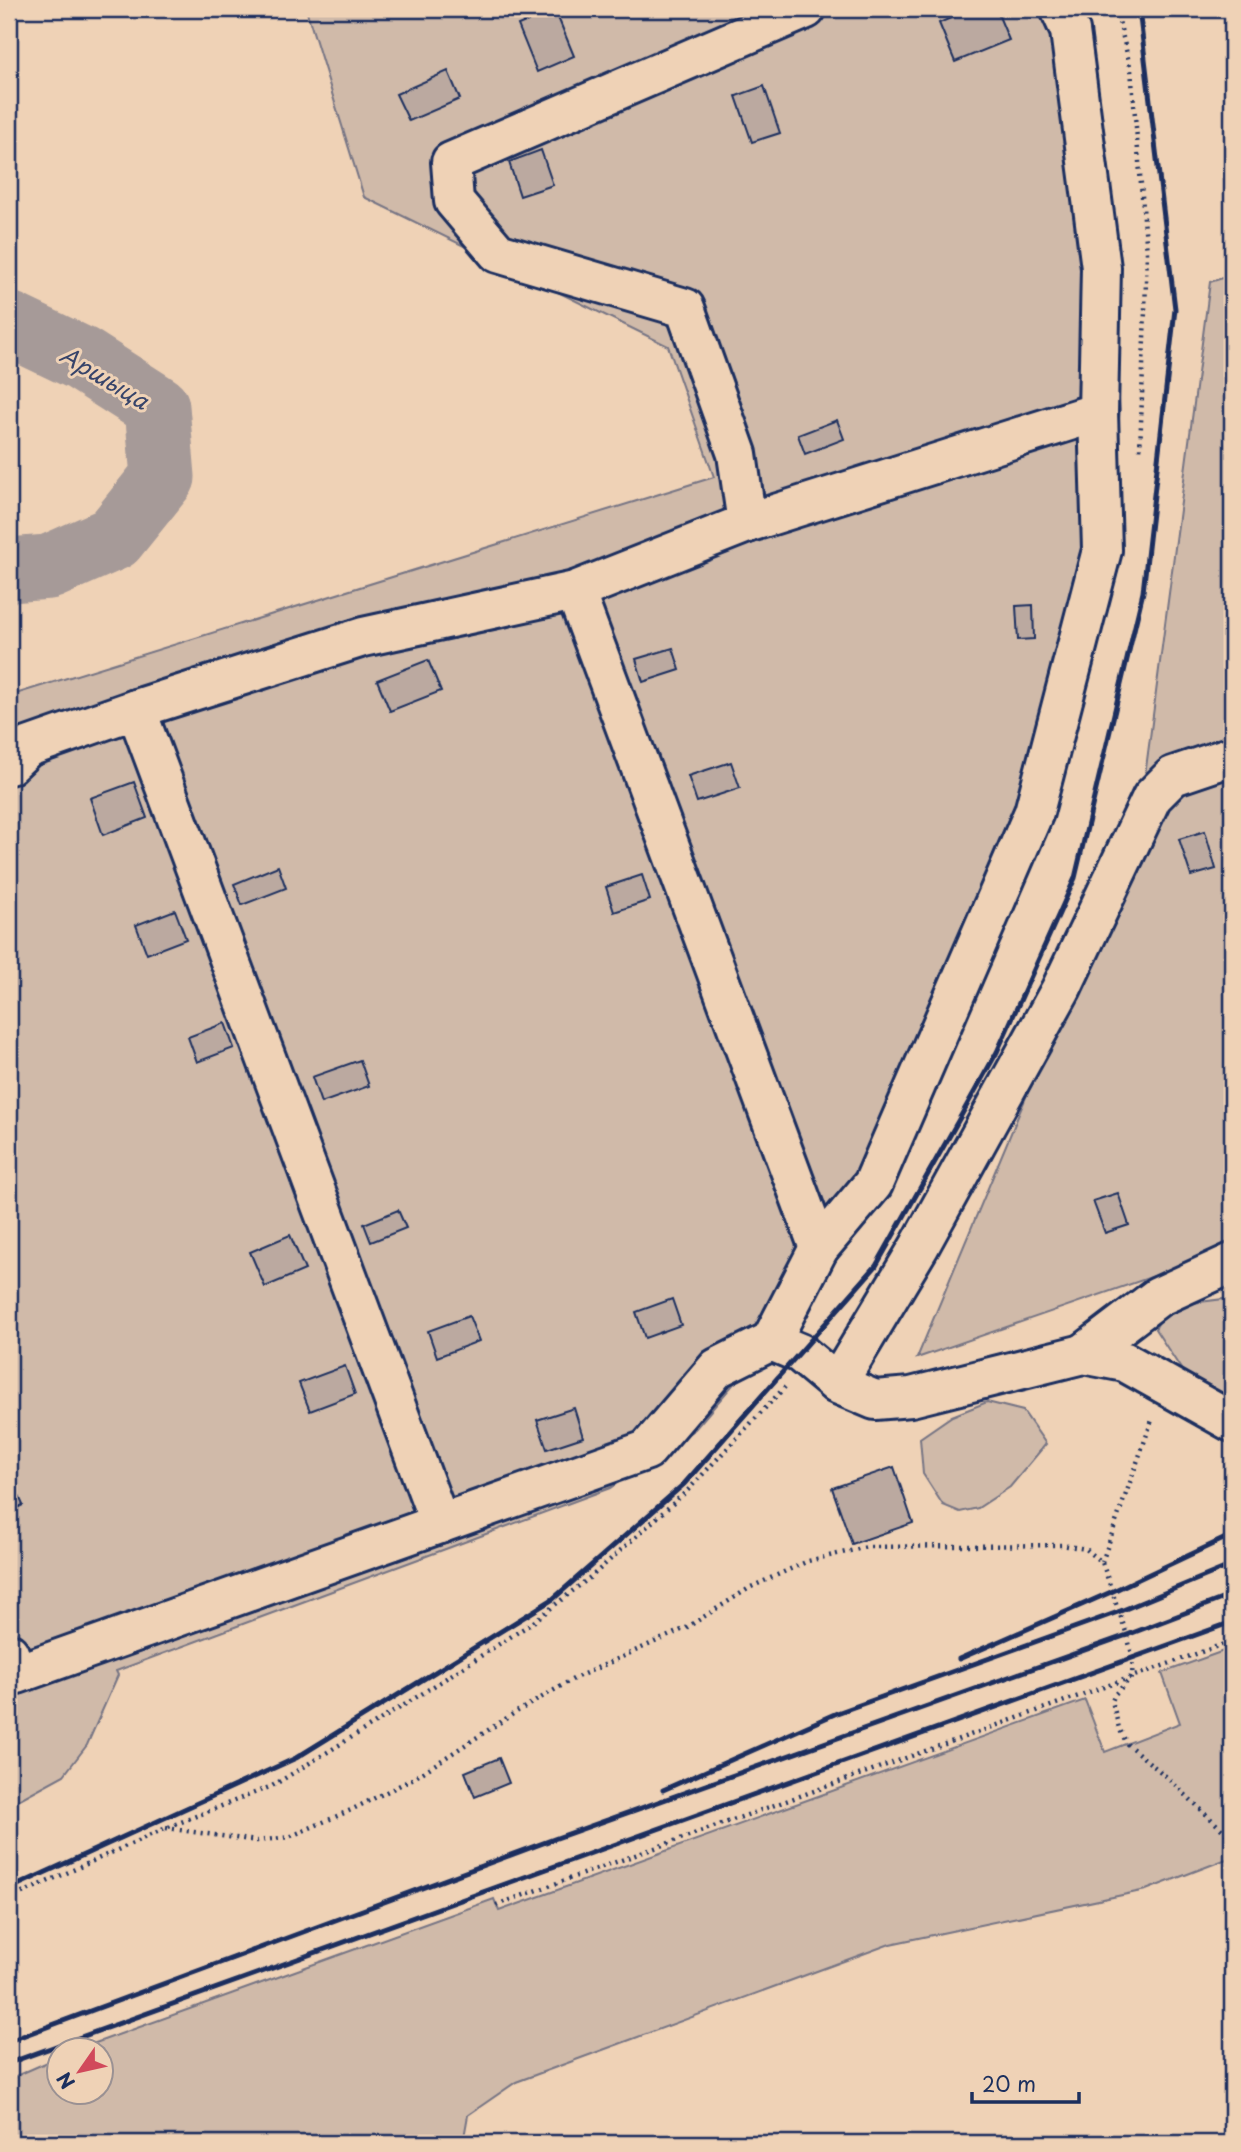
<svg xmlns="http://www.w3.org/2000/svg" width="1241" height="2152" viewBox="0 0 1241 2152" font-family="'Playpen Sans',sans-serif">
  <rect width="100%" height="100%" fill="#efd2b6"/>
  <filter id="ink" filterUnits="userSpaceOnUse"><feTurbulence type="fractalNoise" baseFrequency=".0143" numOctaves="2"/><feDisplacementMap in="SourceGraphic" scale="14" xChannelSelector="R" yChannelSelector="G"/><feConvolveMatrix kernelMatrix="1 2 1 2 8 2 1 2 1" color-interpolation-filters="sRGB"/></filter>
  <g filter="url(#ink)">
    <g fill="#d0baa9" stroke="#767484" stroke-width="2">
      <path d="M306 9H1083L1120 410 1091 654 827 1275 695 1429 610 1488 116 1671 118 1675 87 1745 64 1775 9 1805V696L714 477 668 346 364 197Z"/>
      <path d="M1232 275V1249L917 1358 1138 829 1210 282Z"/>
      <path d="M1232 1298V1402L1185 1375 1155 1329 1168 1306Z"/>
      <path d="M987 1402 1023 1411 1046 1444 1010 1487 978 1508 960 1512 943 1505 923 1474 920 1438 952 1416Z"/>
      <path d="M1232 1648V1857L1146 1890 890 1944 516 2082 468 2115 463 2143H9V2079L59 2057 60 2092H102V2050H76L494 1899 499 1911 1085 1700 1105 1752 1180 1723 1162 1673Z"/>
    </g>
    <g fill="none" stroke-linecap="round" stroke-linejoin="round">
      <path stroke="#a69a98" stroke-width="65" d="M9 324 82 359 157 407 163 477 114 538 49 567 9 570"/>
    </g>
    <g fill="#bba9a0" stroke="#1b2f5e" stroke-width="2">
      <path d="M972 9H996L1009 40 955 62 939 23Z"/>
      <path d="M555 10 574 56 537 72 518 25Z"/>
      <path d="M448 71 460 99 409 121 396 94Z"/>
      <path d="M764 86 780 133 752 142 736 96Z"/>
      <path d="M541 150 553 185 520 196 509 162Z"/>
      <path d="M837 420 844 439 805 454 798 435Z"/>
      <path d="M1033 605 1034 639 1018 640 1016 606Z"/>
      <path d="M673 648 680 670 643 682 636 659Z"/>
      <path d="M428 660 441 691 390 711 377 680Z"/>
      <path d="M731 762 740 788 697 802 688 776Z"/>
      <path d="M134 782 147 818 103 835 90 798Z"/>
      <path d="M1205 831 1216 869 1191 876 1179 839Z"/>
      <path d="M278 866 286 888 242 905 234 884Z"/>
      <path d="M642 875 650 900 614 912 606 887Z"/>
      <path d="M175 910 186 939 147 954 136 925Z"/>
      <path d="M225 1023 234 1048 197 1062 188 1037Z"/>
      <path d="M360 1060 369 1086 321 1103 312 1077Z"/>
      <path d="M1118 1193 1129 1225 1105 1233 1093 1201Z"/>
      <path d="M398 1210 406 1228 371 1242 364 1224Z"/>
      <path d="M290 1235 305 1270 265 1287 250 1252Z"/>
      <path d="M672 1299 681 1325 645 1338 636 1312Z"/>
      <path d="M469 1316 479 1341 437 1357 428 1331Z"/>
      <path d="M345 1366 355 1394 310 1411 299 1383Z"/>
      <path d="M574 1408 583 1437 547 1449 537 1420Z"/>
      <path d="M894 1467 913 1523 852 1544 832 1488Z"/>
      <path d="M10 1476 23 1505 9 1512V1477Z"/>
      <path d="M499 1758 509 1783 475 1797 465 1772Z"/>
    </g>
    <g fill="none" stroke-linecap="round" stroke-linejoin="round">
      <defs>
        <g id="minor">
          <path d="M747 523 1098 412"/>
          <path d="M575 591 819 1248 771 1341"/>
          <path d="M136 709 440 1524"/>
          <path d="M9 765 28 747 136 709 363 637 575 591 747 523 737 454 685 308 498 253 454 201 451 162 806 9"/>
          <path d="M819 1248 873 1184 1034 812 1102 550 1098 412 1101 268 1070 31 1060 9"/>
          <path d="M1083 1354 1158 1297 1232 1263"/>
          <path d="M837 1384 919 1247 1061 989 1152 797 1173 776 1232 756"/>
          <path d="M9 1653 17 1674 647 1450 717 1368 771 1341 800 1353 837 1384 875 1400 911 1397 1083 1354 1125 1362 1232 1422"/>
        </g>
      </defs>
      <use href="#minor" stroke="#1b2f5e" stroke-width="44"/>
      <g stroke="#1b2f5e" stroke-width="4.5" stroke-dasharray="2 5" stroke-linecap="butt">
        <path d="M1116 9 1131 70 1147 253 1140 452"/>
        <path d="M1102 1562 1152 1420"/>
        <path d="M166 1828 257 1841 289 1837 351 1810 414 1778 513 1714 575 1678 686 1628 751 1587 808 1561 867 1547 1062 1545 1086 1549 1102 1562 1127 1635 1133 1658 1132 1677 1115 1694 1112 1701 1119 1728 1127 1744 1168 1778 1232 1839"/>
        <path d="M9 1899 166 1828 272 1786 398 1709 532 1623 593 1575 688 1490 785 1387"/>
        <path d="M496 1905 1232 1641"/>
      </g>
      <use href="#minor" stroke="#efd2b6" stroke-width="38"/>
      <g stroke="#1b2f5e" stroke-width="5">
        <path d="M959 1659 1111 1592 1232 1535"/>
        <path d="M663 1790 837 1713 1118 1612 1232 1565"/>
        <path d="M9 1889 296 1758 553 1599 684 1484 876 1266 997 1052 1075 878 1143 592 1175 309 1139 9"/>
        <path d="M9 2041 554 1839 1127 1635 1232 1595"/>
        <path d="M9 2063 1232 1622"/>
      </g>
    </g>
  </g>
  <g text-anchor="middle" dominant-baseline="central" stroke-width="6" stroke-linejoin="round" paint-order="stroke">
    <g font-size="23" font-style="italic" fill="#37446a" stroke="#efd2b6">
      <text transform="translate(105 377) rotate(31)">Аршыца</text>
    </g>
  </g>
  <rect width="1241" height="2152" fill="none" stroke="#efd2b6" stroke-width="35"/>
  <rect x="18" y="18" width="1206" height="2117" fill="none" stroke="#1b2f5e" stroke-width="2.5" filter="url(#ink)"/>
  <g transform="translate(80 2071) rotate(236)"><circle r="33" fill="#efd2b6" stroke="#9a9193" stroke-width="2"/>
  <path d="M0-5L12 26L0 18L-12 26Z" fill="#d1495b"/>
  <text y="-10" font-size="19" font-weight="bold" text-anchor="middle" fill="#1b2f5e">N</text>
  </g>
  <path d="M972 2092v10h107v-10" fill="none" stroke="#1b2f5e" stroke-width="3.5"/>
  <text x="982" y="2092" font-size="21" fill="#1b2f5e" stroke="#efd2b6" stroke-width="5" paint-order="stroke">20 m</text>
</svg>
